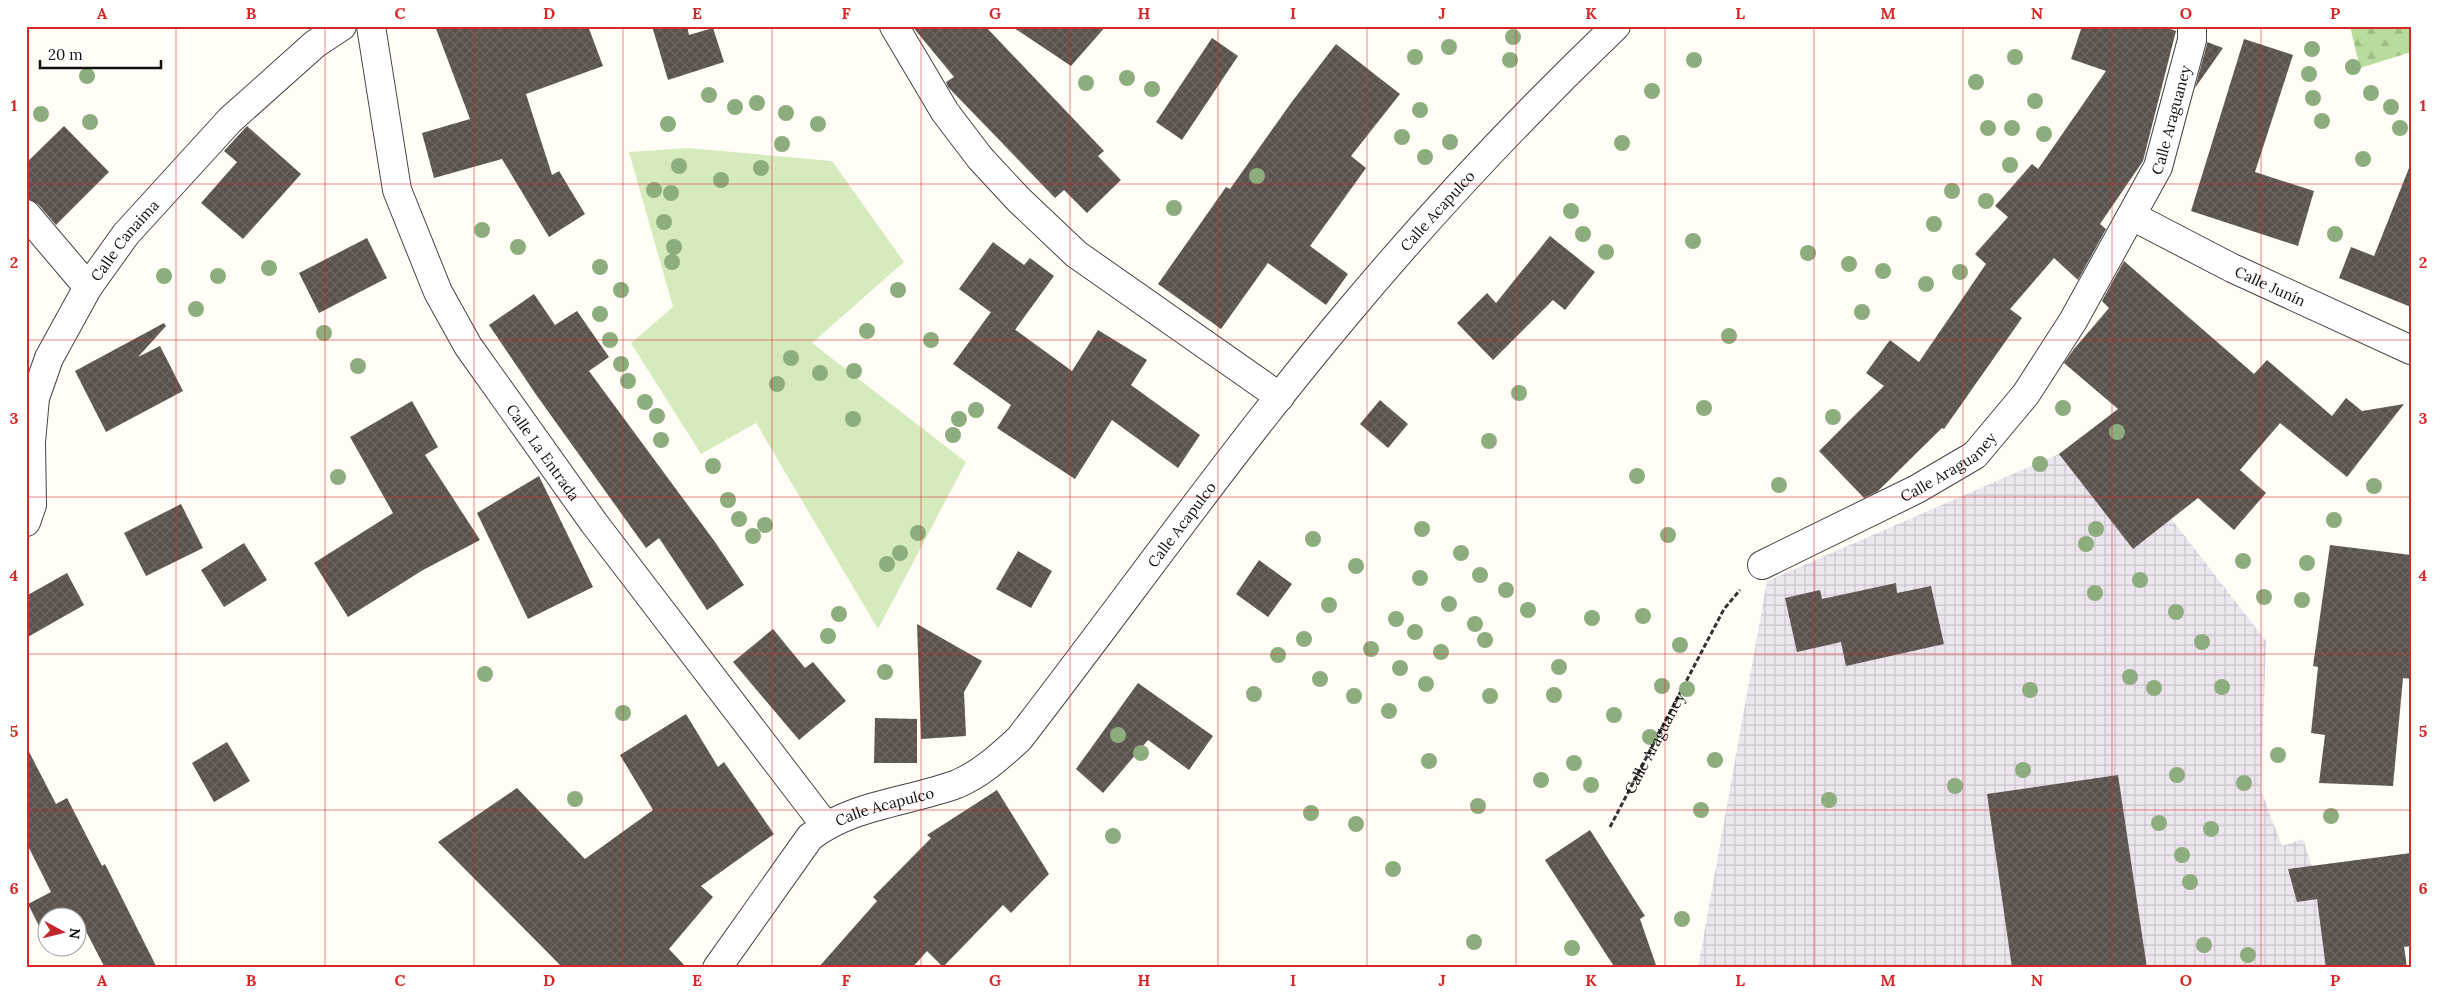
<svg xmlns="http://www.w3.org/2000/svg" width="2437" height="994" viewBox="0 0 2437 994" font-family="Lora,serif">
  <defs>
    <pattern id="industrial-grid" width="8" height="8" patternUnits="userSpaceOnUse" patternTransform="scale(1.25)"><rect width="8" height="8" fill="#eee6ef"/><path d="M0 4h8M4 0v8" fill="none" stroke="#cbc4cc"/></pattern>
    <pattern id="forest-firs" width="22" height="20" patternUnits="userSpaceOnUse" patternTransform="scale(1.25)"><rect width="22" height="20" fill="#b9dc9c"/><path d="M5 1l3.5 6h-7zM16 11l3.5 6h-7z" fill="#9ebc85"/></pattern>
    <pattern id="building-cross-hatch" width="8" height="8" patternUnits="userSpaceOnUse" patternTransform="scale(1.25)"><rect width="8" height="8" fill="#5a524d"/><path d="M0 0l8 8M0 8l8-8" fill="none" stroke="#6d6662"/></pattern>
  </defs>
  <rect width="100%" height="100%" fill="#fffdf5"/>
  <path fill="url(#industrial-grid)" d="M2098 424 2266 641 2261 790 2282 846 2303 839 2312 866 2372 858 2380 916 2400 913 2407 968H1698L1767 581 2059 454Z"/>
  <path fill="#d5ebbd" d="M688 148 832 161 904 262 812 343 966 462 878 629 756 423 701 454 631 343 673 307 629 152Z"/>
  <path fill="url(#forest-firs)" d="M2350 26H2411V52L2360 68Z"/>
  <g fill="url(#building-cross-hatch)">
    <path d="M435 26H588L603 66 526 94 552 175 559 171 585 214 549 237 502 159 434 178 422 133 470 119Z"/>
    <path d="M652 26H687L689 35 713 28 724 62 668 80Z"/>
    <path d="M912 26H985L1104 151 1098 156 1121 180 1087 213 1064 190 1055 198 948 87 946 82 954 77Z"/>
    <path d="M1011 26H1106L1071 66Z"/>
    <path d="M2082 26H2162L2176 31 2143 161 2100 224 2106 229 2078 280 2054 258 2010 309 2022 318 1944 429 1942 428 1878 491 1864 498 1819 451 1884 386 1866 373 1890 340 1919 362 1986 264 1975 254 2008 217 1995 206 2032 164 2038 169 2106 71 2071 59Z"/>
    <path d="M1212 38 1238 56 1182 140 1156 122Z"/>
    <path d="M2244 39 2293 55 2255 172 2314 191 2298 246 2191 211Z"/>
    <path d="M2207 42 2223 48 2195 88 2207 44Z"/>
    <path d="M1336 44 1400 94 1351 156 1366 168 1310 246 1348 274 1326 305 1268 263 1221 329 1158 284 1226 187 1230 189 1291 103Z"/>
    <path d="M64 126 109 172 56 225 38 204 26 199V163Z"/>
    <path d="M247 126 301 174 243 239 201 203 237 162 224 151Z"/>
    <path d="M2409 168H2411V307L2339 278 2351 247 2374 256Z"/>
    <path d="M1550 236 1595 272 1565 310 1553 300 1493 360 1457 323 1487 293 1496 303Z"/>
    <path d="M367 238 387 278 319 313 299 273Z"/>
    <path d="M993 242 1024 265 1030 258 1054 276 1015 330 959 289Z"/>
    <path d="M2124 261 2254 374 2267 360 2332 416 2346 398 2362 411 2404 404 2347 477 2280 423 2240 470 2266 493 2234 530 2198 498 2133 549 2059 454 2118 409 2064 363 2074 349 2109 308 2102 301Z"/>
    <path d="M534 294 555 325 577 311 609 357 589 371 715 542 744 585 707 610 659 538 646 548 537 396 489 325Z"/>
    <path d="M991 312 1072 371 1098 330 1147 360 1131 385 1200 435 1178 468 1112 420 1075 479 997 428 1011 405 953 364Z"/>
    <path d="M164 323 166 326 138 357 160 346 183 391 106 432 75 371Z"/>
    <path d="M1380 400 1408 424 1388 448 1360 424Z"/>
    <path d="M412 401 438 447 425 455 480 540 423 570 348 617 314 563 393 513 350 437Z"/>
    <path d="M539 476 593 587 528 619 477 513Z"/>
    <path d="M181 504 203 548 146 576 124 533Z"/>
    <path d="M244 543 267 580 224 607 201 570Z"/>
    <path d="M2330 545 2411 555V679L2403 678 2393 786 2319 783 2325 735 2311 733 2318 667 2313 666Z"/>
    <path d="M1018 551 1052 571 1031 608 996 589Z"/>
    <path d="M1259 560 1292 584 1268 617 1236 594Z"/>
    <path d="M67 573 84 605 26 638V596Z"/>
    <path d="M1896 583 1897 593 1931 586 1944 644 1846 666 1841 642 1797 652 1785 598 1820 590 1822 599Z"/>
    <path d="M917 624 982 661 964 692 966 736 921 739Z"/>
    <path d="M773 629 805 668 813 662 846 701 799 740 733 662Z"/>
    <path d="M1138 683 1213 736 1189 770 1148 740 1103 793 1076 769Z"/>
    <path d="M686 714 718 767 724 762 774 834 701 886 713 897 669 949 687 968H563L438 842 517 788 585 859 653 810 620 755Z"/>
    <path d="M875 718 917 719V763H874Z"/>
    <path d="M227 742 250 781 214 802 192 763Z"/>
    <path d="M26 746 56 804 67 798 102 866 105 864 157 968H105L78 916H48V932L43 934 28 904 51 892 26 842Z"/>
    <path d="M2118 775 2147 968H2012L1987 794Z"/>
    <path d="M997 790 1049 874 1011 913 1003 905 943 967 927 951 912 968H818L877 901 873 897 931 838 927 835Z"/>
    <path d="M1590 830 1645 916 1640 919 1657 968H1615L1545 860Z"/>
    <path d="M2411 853V946L2404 947 2407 968H2326L2317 899 2297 902 2288 869Z"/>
  </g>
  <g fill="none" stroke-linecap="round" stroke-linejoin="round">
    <defs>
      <g id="minor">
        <path id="s2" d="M371 26 397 190 438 292 468 346 594 523 825 825"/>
        <path d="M894 26 945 112 980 158 1019 200 1076 254 1280 397"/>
        <path d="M26 214 88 287"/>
        <path id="s3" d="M2132 216 2232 268 2411 350"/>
        <path id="s4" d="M26 522 32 505 31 442 35 398 49 358 88 287 126 234 230 120 315 44 342 26"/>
        <path id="s5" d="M1762 565 1917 489 1975 455 2026 394 2073 321 2158 167 2192 40V26"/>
        <path id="s6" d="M717 968 810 837C853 804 909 802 957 784 981 774 1000 756 1019 739 1128 598 1230 453 1345 316 1430 214 1520 118 1616 26"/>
      </g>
    </defs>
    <use href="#minor" stroke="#444" stroke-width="30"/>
    <path stroke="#333" stroke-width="3" stroke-dasharray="5 2.5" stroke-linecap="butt" id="s1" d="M1610 827 1724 609 1740 590"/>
    <use href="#minor" stroke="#fff" stroke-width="28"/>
  </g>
  <g fill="#8dad7f">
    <circle cx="1513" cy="37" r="8"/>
    <circle cx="1449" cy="47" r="8"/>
    <circle cx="2312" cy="49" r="8"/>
    <circle cx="1415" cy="57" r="8"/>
    <circle cx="2015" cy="57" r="8"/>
    <circle cx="1510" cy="60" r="8"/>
    <circle cx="1694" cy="60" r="8"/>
    <circle cx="2353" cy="67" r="8"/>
    <circle cx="2309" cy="74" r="8"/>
    <circle cx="87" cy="76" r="8"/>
    <circle cx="1127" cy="78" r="8"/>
    <circle cx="1976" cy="82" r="8"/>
    <circle cx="1086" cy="83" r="8"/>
    <circle cx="1152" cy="89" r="8"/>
    <circle cx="1652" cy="91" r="8"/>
    <circle cx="2371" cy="93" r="8"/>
    <circle cx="709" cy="95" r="8"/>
    <circle cx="2313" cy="98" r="8"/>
    <circle cx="2035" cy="101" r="8"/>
    <circle cx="757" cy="103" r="8"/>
    <circle cx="735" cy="107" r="8"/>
    <circle cx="2391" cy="107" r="8"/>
    <circle cx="1420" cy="110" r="8"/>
    <circle cx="786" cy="113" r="8"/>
    <circle cx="41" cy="114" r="8"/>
    <circle cx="2322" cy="121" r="8"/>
    <circle cx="90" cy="122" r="8"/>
    <circle cx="668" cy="124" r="8"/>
    <circle cx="818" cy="124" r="8"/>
    <circle cx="1988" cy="128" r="8"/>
    <circle cx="2012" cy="128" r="8"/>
    <circle cx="2400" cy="128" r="8"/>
    <circle cx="2044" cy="134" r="8"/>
    <circle cx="1402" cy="137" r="8"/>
    <circle cx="1450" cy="142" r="8"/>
    <circle cx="1622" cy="143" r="8"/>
    <circle cx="782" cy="144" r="8"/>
    <circle cx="1425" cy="157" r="8"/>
    <circle cx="2363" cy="159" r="8"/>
    <circle cx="2010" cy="165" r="8"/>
    <circle cx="679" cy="166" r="8"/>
    <circle cx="761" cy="168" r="8"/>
    <circle cx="1257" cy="176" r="8"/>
    <circle cx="721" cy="180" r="8"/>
    <circle cx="654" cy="190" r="8"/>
    <circle cx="1952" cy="191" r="8"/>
    <circle cx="671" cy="193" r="8"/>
    <circle cx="1986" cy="201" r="8"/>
    <circle cx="1174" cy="208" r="8"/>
    <circle cx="1571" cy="211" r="8"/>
    <circle cx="664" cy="222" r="8"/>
    <circle cx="1934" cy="224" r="8"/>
    <circle cx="482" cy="230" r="8"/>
    <circle cx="1583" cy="234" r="8"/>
    <circle cx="2335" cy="234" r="8"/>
    <circle cx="1693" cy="241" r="8"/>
    <circle cx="518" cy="247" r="8"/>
    <circle cx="674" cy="247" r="8"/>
    <circle cx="1606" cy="252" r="8"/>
    <circle cx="1808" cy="253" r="8"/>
    <circle cx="672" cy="262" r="8"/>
    <circle cx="1849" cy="264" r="8"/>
    <circle cx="600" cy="267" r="8"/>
    <circle cx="269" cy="268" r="8"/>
    <circle cx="1883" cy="271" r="8"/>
    <circle cx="1960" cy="272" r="8"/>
    <circle cx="164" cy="276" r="8"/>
    <circle cx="218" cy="276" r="8"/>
    <circle cx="1926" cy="284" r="8"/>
    <circle cx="621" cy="290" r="8"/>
    <circle cx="898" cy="290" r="8"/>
    <circle cx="196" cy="309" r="8"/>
    <circle cx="1862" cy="312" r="8"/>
    <circle cx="600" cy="314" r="8"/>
    <circle cx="867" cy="331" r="8"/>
    <circle cx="324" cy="333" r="8"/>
    <circle cx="1729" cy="336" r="8"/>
    <circle cx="610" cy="340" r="8"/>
    <circle cx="931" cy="340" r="8"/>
    <circle cx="791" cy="358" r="8"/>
    <circle cx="621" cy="364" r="8"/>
    <circle cx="358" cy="366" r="8"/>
    <circle cx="854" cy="371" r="8"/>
    <circle cx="820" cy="373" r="8"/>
    <circle cx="628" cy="381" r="8"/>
    <circle cx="777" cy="384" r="8"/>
    <circle cx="1519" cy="393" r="8"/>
    <circle cx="645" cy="402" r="8"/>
    <circle cx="1704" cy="408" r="8"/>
    <circle cx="2063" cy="408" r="8"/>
    <circle cx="976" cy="410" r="8"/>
    <circle cx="657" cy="416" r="8"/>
    <circle cx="1833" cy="417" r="8"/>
    <circle cx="853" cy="419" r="8"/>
    <circle cx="959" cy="419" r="8"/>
    <circle cx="2117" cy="432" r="8"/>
    <circle cx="953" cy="435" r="8"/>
    <circle cx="661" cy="440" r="8"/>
    <circle cx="1489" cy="441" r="8"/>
    <circle cx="2040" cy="464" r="8"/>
    <circle cx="713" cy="466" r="8"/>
    <circle cx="1637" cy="476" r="8"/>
    <circle cx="338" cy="477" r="8"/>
    <circle cx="1779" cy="485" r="8"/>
    <circle cx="2374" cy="486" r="8"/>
    <circle cx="728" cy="500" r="8"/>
    <circle cx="739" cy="519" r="8"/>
    <circle cx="2334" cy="520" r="8"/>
    <circle cx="765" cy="525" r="8"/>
    <circle cx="1422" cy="529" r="8"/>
    <circle cx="2096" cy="529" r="8"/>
    <circle cx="918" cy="533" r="8"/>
    <circle cx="1668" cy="535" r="8"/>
    <circle cx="753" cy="536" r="8"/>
    <circle cx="1313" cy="539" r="8"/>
    <circle cx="2086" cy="544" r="8"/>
    <circle cx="900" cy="553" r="8"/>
    <circle cx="1461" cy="553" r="8"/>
    <circle cx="2243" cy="561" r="8"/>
    <circle cx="2307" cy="563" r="8"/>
    <circle cx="887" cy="564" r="8"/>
    <circle cx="1356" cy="566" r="8"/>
    <circle cx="1480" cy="575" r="8"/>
    <circle cx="1420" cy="578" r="8"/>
    <circle cx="2140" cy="580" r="8"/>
    <circle cx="1506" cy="590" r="8"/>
    <circle cx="2095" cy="593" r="8"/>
    <circle cx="2264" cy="597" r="8"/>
    <circle cx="2302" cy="600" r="8"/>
    <circle cx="1449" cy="604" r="8"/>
    <circle cx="1329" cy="605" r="8"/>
    <circle cx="1528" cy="610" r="8"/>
    <circle cx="2176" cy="612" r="8"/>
    <circle cx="839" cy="614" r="8"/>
    <circle cx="1643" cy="616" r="8"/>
    <circle cx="1592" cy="618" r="8"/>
    <circle cx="1396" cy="619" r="8"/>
    <circle cx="1475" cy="624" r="8"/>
    <circle cx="1415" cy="632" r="8"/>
    <circle cx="828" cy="636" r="8"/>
    <circle cx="1304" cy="639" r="8"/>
    <circle cx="1485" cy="640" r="8"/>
    <circle cx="2202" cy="642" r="8"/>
    <circle cx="1680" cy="645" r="8"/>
    <circle cx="1371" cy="649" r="8"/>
    <circle cx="1441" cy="652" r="8"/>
    <circle cx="1278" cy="655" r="8"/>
    <circle cx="1559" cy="667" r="8"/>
    <circle cx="1400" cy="668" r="8"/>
    <circle cx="885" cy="672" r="8"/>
    <circle cx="485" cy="674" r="8"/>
    <circle cx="2130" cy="677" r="8"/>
    <circle cx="1320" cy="679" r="8"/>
    <circle cx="1426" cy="684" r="8"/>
    <circle cx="1662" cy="686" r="8"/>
    <circle cx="2222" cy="687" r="8"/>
    <circle cx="2154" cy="688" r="8"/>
    <circle cx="1687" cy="689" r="8"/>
    <circle cx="2030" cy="690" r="8"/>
    <circle cx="1254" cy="694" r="8"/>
    <circle cx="1554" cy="695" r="8"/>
    <circle cx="1354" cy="696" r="8"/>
    <circle cx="1490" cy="696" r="8"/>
    <circle cx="1389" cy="711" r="8"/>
    <circle cx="623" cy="713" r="8"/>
    <circle cx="1614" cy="715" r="8"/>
    <circle cx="1118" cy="735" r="8"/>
    <circle cx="1650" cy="737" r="8"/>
    <circle cx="1141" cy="753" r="8"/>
    <circle cx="2278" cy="755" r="8"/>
    <circle cx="1715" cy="760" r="8"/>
    <circle cx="1429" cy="761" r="8"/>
    <circle cx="1574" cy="763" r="8"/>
    <circle cx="2023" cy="770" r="8"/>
    <circle cx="2177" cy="775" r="8"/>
    <circle cx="1541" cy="780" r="8"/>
    <circle cx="2244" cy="783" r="8"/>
    <circle cx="1591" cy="785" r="8"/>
    <circle cx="1955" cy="786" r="8"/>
    <circle cx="575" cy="799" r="8"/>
    <circle cx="1829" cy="800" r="8"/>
    <circle cx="1478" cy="806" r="8"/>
    <circle cx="1701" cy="810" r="8"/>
    <circle cx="1311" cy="813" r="8"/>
    <circle cx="2331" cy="816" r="8"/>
    <circle cx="2159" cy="823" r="8"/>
    <circle cx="1356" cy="824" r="8"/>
    <circle cx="2211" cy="829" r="8"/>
    <circle cx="1113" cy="836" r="8"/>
    <circle cx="2182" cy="855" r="8"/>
    <circle cx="1393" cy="869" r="8"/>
    <circle cx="2190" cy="882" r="8"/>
    <circle cx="1682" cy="919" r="8"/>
    <circle cx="1474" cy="942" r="8"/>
    <circle cx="2204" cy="945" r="8"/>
    <circle cx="1572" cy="948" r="8"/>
    <circle cx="2248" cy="955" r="8"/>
  </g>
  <path fill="none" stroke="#d62828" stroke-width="1" stroke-opacity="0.55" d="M176 26V968M325 26V968M474 26V968M623 26V968M772 26V968M921 26V968M1070 26V968M1218 26V968M1367 26V968M1516 26V968M1665 26V968M1814 26V968M1963 26V968M2112 26V968M2261 26V968M26 184H2411M26 340H2411M26 497H2411M26 654H2411M26 810H2411"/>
  <g text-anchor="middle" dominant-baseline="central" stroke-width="5" stroke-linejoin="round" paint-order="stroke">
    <g font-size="15" fill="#111" stroke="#fff">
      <text stroke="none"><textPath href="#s5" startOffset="631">Calle Araguaney</textPath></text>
      <text stroke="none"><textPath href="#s6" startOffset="1069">Calle Acapulco</textPath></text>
      <text stroke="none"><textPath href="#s4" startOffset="308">Calle Canaima</textPath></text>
      <text stroke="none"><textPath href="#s3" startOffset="155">Calle Junín</textPath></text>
      <text stroke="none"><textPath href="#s2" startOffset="468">Calle La Entrada</textPath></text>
      <text stroke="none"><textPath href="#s5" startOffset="211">Calle Araguaney</textPath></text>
      <text stroke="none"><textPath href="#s6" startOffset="664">Calle Acapulco</textPath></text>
      <text stroke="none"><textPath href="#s1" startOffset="95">Calle Araguaney</textPath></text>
      <text stroke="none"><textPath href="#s6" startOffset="242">Calle Acapulco</textPath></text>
    </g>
  </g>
  <rect width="2437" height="994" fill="none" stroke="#ffffff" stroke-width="55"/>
  <g transform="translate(62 932) rotate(97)"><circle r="24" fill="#ffffff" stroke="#a0a0a0"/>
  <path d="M0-4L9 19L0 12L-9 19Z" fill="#c4262e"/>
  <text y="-8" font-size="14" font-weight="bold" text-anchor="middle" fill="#111111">N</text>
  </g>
  <path d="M40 60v8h121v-8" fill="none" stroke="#111111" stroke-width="2.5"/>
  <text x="48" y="60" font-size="15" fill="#111111" stroke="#ffffff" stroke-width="4" paint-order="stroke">20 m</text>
  <rect x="28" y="28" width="2382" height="938" fill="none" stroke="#d62828" stroke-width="2"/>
  <g font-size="16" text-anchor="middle" font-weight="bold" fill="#d62828">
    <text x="102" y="19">A</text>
    <text x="251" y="19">B</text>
    <text x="400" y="19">C</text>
    <text x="549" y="19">D</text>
    <text x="697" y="19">E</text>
    <text x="846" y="19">F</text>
    <text x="995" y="19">G</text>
    <text x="1144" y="19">H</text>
    <text x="1293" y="19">I</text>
    <text x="1442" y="19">J</text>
    <text x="1591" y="19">K</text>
    <text x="1740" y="19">L</text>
    <text x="1888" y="19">M</text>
    <text x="2037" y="19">N</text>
    <text x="2186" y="19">O</text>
    <text x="2335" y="19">P</text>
    <text x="14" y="111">1</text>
    <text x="2423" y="111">1</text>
    <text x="14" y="268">2</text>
    <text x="2423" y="268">2</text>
    <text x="14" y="424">3</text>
    <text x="2423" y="424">3</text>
    <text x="14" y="581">4</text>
    <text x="2423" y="581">4</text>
    <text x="14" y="737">5</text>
    <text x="2423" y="737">5</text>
    <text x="14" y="894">6</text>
    <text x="2423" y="894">6</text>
    <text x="102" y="986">A</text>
    <text x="251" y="986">B</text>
    <text x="400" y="986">C</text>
    <text x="549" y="986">D</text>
    <text x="697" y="986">E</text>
    <text x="846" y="986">F</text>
    <text x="995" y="986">G</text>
    <text x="1144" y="986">H</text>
    <text x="1293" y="986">I</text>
    <text x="1442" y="986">J</text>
    <text x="1591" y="986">K</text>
    <text x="1740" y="986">L</text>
    <text x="1888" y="986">M</text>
    <text x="2037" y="986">N</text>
    <text x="2186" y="986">O</text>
    <text x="2335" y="986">P</text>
  </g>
</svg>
